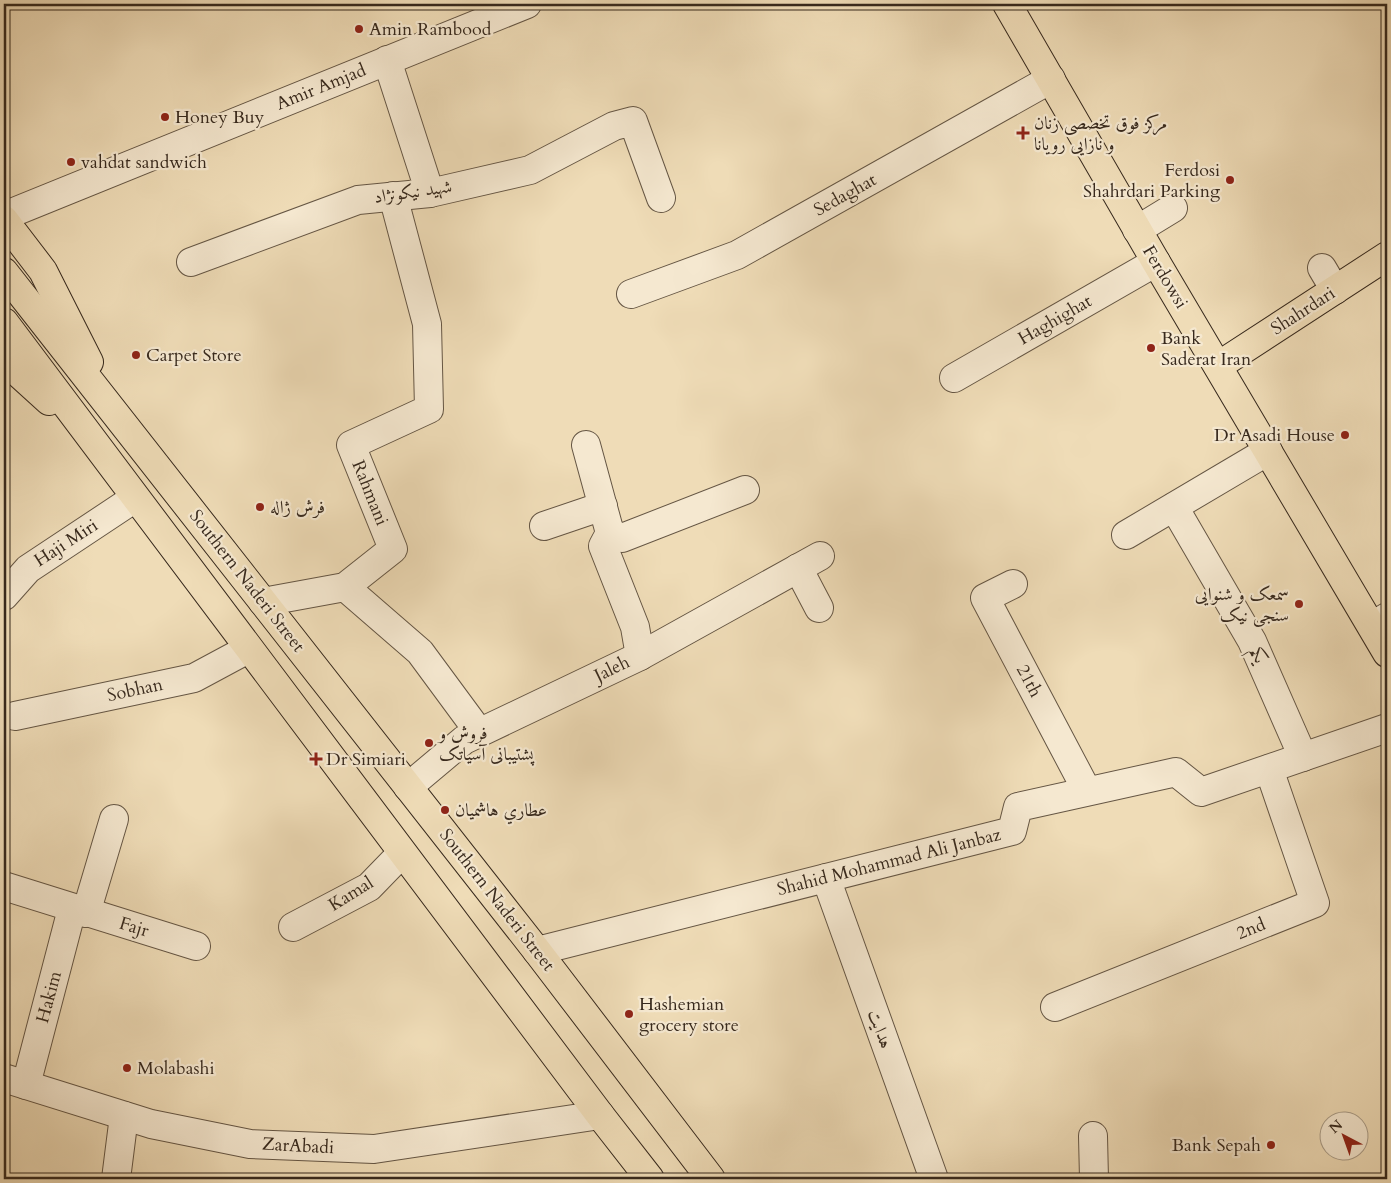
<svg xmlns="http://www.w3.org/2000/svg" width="1391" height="1183" viewBox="0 0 1391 1183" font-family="Cardo,Amiri,serif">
  <rect width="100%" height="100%" fill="#efdcb7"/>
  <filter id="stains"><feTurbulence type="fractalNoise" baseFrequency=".004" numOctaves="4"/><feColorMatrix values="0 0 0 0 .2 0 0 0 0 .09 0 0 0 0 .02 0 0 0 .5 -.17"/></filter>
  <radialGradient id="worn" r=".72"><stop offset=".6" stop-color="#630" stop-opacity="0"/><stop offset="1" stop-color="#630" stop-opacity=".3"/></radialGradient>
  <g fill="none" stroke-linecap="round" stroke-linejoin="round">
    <defs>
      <g id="minor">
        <path d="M387 60 430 193"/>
        <path d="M4 216 527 4"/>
        <path d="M1137 230 1173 208"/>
        <path d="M191 262 358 200 430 193 530 170 614 126 633 121 661 198"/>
        <path d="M1322 268 1335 290"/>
        <path d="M631 294 737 255 1051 79"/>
        <path d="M954 378 1156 262"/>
        <path d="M586 445 610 533 603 546 635 627 640 656"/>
        <path d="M1174 507 1252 641 1303 757"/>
        <path d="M544 526 603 506"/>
        <path d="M610 533 622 538 745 490"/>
        <path d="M1126 535 1268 451"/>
        <path d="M798 568 819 608"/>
        <path d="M1013 584 985 598 1087 791"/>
        <path d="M345 587 420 652 479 732"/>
        <path d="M4 596 28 569 135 498"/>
        <path d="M263 602 345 587 393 549 351 445 429 409 427 324 393 196"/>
        <path d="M1372 626 1387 617"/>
        <path d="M15 716 194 678 248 649"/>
        <path d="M408 787 464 740 640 656 820 556"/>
        <path d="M826 878 934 1179"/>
        <path d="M4 886 196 946"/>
        <path d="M86 913 114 819"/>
        <path d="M293 927 369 887 402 853"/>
        <path d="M537 951 1012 831 1018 807 1176 772 1201 792 1387 728"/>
        <path d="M1055 1007 1315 903 1269 769"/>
        <path d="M4 1078 151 1124 250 1144 374 1149 600 1115"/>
        <path d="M26 1085 72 909"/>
        <path d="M1093 1136 1094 1179"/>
        <path d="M116 1179 124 1116"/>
      </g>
      <g id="major">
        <path d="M1007 4 1156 262 1387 653"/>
        <path d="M4 220 43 271 89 362"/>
        <path d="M4 272 537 951 711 1179"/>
        <path d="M4 322 600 1115 650 1179"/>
        <path d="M4 360 49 401"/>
        <path d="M1218 366 1387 256"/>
      </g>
    </defs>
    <use href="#minor" stroke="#655644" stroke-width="30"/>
    <use href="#major" stroke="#37291d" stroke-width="30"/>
    <use href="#minor" stroke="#f5e8d0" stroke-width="28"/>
    <use href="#major" stroke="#efdcb7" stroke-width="28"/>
  </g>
  <g fill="#8f2418" stroke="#f5e8d0" stroke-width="2">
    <circle cx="359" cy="29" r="5"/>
    <circle cx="165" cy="117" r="5"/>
    <path d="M1020.5 125.5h5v5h5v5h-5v5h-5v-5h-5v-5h5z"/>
    <circle cx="71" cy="162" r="5"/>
    <circle cx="1230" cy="180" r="5"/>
    <circle cx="1151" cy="348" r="5"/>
    <circle cx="136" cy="355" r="5"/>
    <circle cx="1345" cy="435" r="5"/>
    <circle cx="260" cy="507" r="5"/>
    <circle cx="1299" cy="604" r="5"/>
    <circle cx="429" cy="743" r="5"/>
    <path d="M313.5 751.5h5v5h5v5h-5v5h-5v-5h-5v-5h5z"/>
    <circle cx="445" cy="810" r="5"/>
    <circle cx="629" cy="1014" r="5"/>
    <circle cx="127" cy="1068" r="5"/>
    <circle cx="1271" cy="1145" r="5"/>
  </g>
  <g text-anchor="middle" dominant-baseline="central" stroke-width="4.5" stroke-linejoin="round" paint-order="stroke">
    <g font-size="18" fill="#37291d" stroke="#f5e8d0" text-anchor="start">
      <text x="369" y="29">Amin Rambood</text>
      <text x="175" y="117">Honey Buy</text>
      <text x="1034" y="123">مرکز فوق تخصصی زنان<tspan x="1034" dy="21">و نازایی رویانا</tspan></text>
      <text x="81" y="162">vahdat sandwich</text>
      <text x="1220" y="170" text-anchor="end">Ferdosi<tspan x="1220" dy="21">Shahrdari Parking</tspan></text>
      <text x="1161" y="338">Bank<tspan x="1161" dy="21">Saderat Iran</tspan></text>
      <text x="146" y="355">Carpet Store</text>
      <text x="1335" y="435" text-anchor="end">Dr Asadi House</text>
      <text x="270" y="507">فرش ژاله</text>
      <text x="1289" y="594" text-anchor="end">سمعک و شنوایی<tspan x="1289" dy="21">سنجی نیک</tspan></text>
      <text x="439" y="733">فروش و<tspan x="439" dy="21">پشتیبانی آسیاتک</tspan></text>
      <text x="326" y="759">Dr Simiari</text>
      <text x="455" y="810">عطاري هاشميان</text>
      <text x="639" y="1004">Hashemian<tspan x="639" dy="21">grocery store</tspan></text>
      <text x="137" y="1068">Molabashi</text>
      <text x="1261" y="1145" text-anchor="end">Bank Sepah</text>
    </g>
    <g font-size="18" fill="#37291d" stroke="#f5e8d0">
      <text transform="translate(321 87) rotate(-22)">Amir Amjad</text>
      <text transform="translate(413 192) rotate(-8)">شهید نیکونژاد</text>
      <text transform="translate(845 195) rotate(-29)">Sedaghat</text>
      <text transform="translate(1165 277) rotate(59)">Ferdowsi</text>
      <text transform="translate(1303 311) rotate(-33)">Shahrdari</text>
      <text transform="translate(1055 320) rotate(-30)">Haghighat</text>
      <text transform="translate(370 493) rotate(68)">Rahmani</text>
      <text transform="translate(66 543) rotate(-33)">Haji Miri</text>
      <text transform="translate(247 581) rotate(52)">Southern Naderi Street</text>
      <text transform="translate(1258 655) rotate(66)">یکم</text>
      <text transform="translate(612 669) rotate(-26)">Jaleh</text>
      <text transform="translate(1029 681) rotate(62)">21th</text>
      <text transform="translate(135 690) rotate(-12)">Sobhan</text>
      <text transform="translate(889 862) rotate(-14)">Shahid Mohammad Ali Janbaz</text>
      <text transform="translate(351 894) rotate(-32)">Kamal</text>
      <text transform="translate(497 900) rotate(52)">Southern Naderi Street</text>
      <text transform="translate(134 927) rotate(17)">Fajr</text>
      <text transform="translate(1251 929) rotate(-22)">2nd</text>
      <text transform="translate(49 997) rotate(-75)">Hakim</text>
      <text transform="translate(880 1029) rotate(70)">هدایت</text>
      <text transform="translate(298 1146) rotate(3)">ZarAbadi</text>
    </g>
  </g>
  <rect width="1391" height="1183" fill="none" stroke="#efdcb7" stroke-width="20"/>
  <rect x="5" y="5" width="1381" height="1173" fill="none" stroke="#37291d" stroke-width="2.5"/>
  <rect x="10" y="10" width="1371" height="1163" fill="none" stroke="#37291d"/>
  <g transform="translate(1344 1136) rotate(319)"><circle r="24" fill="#f5e8d0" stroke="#a99c88"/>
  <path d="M0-4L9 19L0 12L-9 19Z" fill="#8f2418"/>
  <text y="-8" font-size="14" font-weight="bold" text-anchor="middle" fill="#37291d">N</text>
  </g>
  <rect width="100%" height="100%" filter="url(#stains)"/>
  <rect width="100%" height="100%" fill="url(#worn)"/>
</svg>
